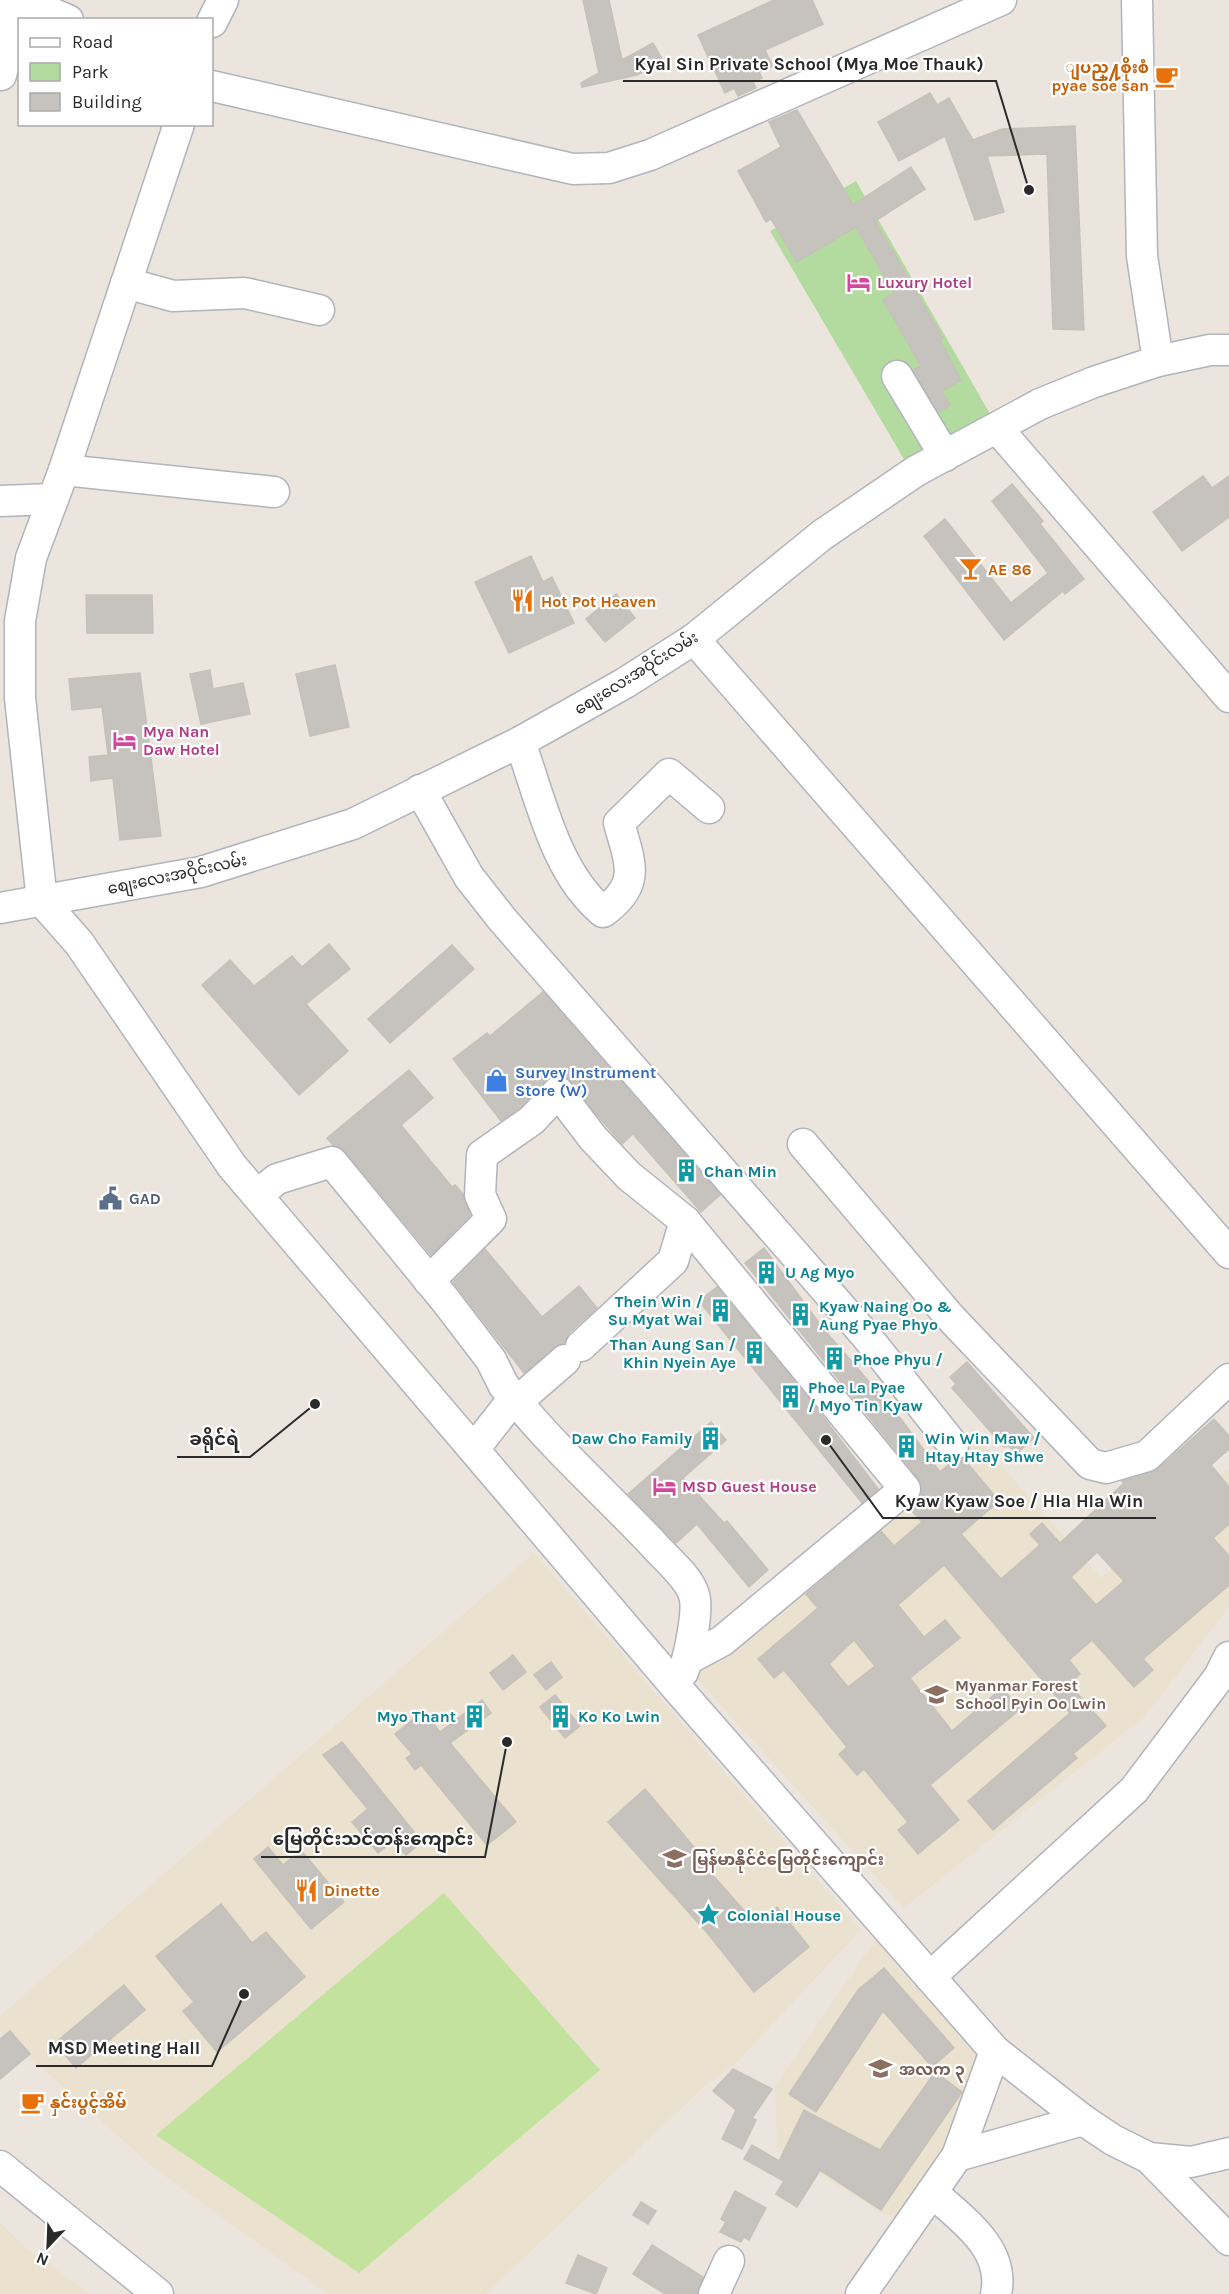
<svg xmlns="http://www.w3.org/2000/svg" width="1229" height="2294" viewBox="0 0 1229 2294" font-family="Karla,'Noto Sans Myanmar',sans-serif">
  <rect width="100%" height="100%" fill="#ebe5de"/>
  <g fill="#eae2cf">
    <path d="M977 1438 1101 1578 1229 1468V1607L1145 1716 904 1908 690 1671Z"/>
    <path d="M534 1553 861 1930 734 2065 709 2082 486 2294H328L154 2168 0 2031V2016Z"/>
    <path d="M876 1939 921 1992 982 2052 947 2146 895 2217 881 2212 777 2148 775 2086Z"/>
    <path d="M0 2222 21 2244 89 2294H0Z"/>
  </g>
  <path fill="#b3dba0" d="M856 181 993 419 908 466 770 231Z"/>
  <path fill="#c3e29d" d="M444 1893 600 2070 359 2273 156 2135Z"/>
  <g fill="#c6c2bd" stroke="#c6c1b8" stroke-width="1.5" fill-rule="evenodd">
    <path d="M583 0H609L622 60 653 43 663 61 637 75 582 87 581 83 599 73Z"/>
    <path d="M774 0H812L823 24 765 50 773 66 759 72 762 78 753 82 756 88 738 96 734 88 725 93 698 35Z"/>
    <path d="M930 93 937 105 949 98 973 140 1002 129 1075 126 1084 330 1053 329 1047 154 987 156 1004 212 975 220 945 136 899 161 878 122Z"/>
    <path d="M797 110 853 205 911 167 925 189 875 221 943 338 940 340 961 380 942 391 950 405 939 412 913 370 921 366 883 300 894 293 856 227 797 262 771 219 766 222 738 171 781 147 769 122Z"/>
    <path d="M1203 476 1212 488 1229 476V517L1182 551 1153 512Z"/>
    <path d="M1012 484 1043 521 1040 524 1084 579 1065 594 1063 591 1004 640 924 536 945 519 1011 603 1048 573 992 501Z"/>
    <path d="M531 556 543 582 552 577 574 623 509 653 475 582Z"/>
    <path d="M616 594 635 618 605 642 586 619Z"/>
    <path d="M86 595H152L153 633H87Z"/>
    <path d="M335 665 349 727 310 736 296 674Z"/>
    <path d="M210 670 213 689 243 683 250 714 201 724 190 674Z"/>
    <path d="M140 673 161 836 120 840 113 778 91 781 89 757 108 755 102 707 72 710 69 679Z"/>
    <path d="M329 944 350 969 306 1004 348 1051 299 1095 202 985 230 960 254 986 292 956 302 967Z"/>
    <path d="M452 945 474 969 390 1043 368 1019Z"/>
    <path d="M543 992 720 1195 701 1212 633 1134 622 1144 564 1076 555 1075 546 1080 521 1107 501 1121 453 1059 487 1033 490 1036Z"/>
    <path d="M409 1070 433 1098 401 1125 452 1187 455 1185 463 1194 470 1215 431 1255 345 1151 333 1145 327 1138Z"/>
    <path d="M764 1248 822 1327 901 1419 940 1472 952 1462 964 1459 999 1501 961 1534 1001 1579 1040 1545 1030 1534 1042 1523 1060 1543 1124 1483 1122 1481 1158 1469 1214 1419 1229 1436V1449L1211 1465 1229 1487V1524L1213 1538 1229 1556V1585L1143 1659 1153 1670 1134 1687 1092 1640 1069 1660 1080 1674 1069 1684 1106 1726 1073 1754 1077 1758 993 1830 968 1801 1070 1713 944 1565 898 1605 924 1637 945 1620 960 1638 910 1678 952 1731 1002 1688 1020 1709 930 1785 959 1820 918 1854 898 1830 908 1822 864 1769 857 1775 839 1754 847 1747 784 1670 774 1678 758 1659 818 1608 806 1594 881 1531 894 1546 922 1522 909 1508 921 1494 922 1486 918 1478 745 1263ZM1097 1552 1124 1581 1096 1605 1071 1577ZM854 1640 875 1666 848 1687 829 1664Z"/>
    <path d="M485 1249 542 1317 579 1286 597 1308 569 1333 564 1343 554 1347 524 1373 453 1282Z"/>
    <path d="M717 1287 814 1405 878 1489 862 1503 699 1301Z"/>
    <path d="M967 1362 1034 1438 1016 1454 1009 1446 1004 1447 952 1388 956 1384 950 1377Z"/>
    <path d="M711 1422 726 1440 683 1478 724 1523 727 1521 768 1570 749 1587 697 1524 676 1543 628 1494Z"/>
    <path d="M513 1655 526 1672 503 1690 490 1673Z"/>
    <path d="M551 1662 562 1677 546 1690 534 1675Z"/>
    <path d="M555 1695 580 1726 565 1738 540 1707Z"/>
    <path d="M482 1700 491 1713 450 1743 516 1822 487 1845 421 1765 415 1770 406 1758 412 1754 395 1734 423 1711 440 1732Z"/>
    <path d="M342 1742 422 1842 406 1855 393 1841 378 1853 352 1822 368 1809 323 1755Z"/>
    <path d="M645 1789 704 1859 701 1862 756 1924 777 1907 809 1947 754 1992 709 1935 608 1822Z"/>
    <path d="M268 1847 283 1865 301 1850 344 1902 311 1929 254 1859Z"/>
    <path d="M221 1904 252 1943 266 1932 305 1977 217 2052 183 2011 194 2002 156 1956Z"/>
    <path d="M884 1968 954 2048 932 2067 883 2011 816 2112 789 2094 858 1990Z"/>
    <path d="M124 1985 145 2010 76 2068 55 2043Z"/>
    <path d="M10 2031 30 2054 0 2079V2039Z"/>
    <path d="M733 2069 772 2089 752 2118 756 2120 742 2149 722 2139 736 2110 713 2091Z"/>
    <path d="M935 2072 962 2092 881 2210 820 2170 797 2207 776 2194 784 2181 744 2159 752 2145 779 2161 804 2110 880 2150Z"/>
    <path d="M735 2191 766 2208 749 2240 744 2237 741 2242 720 2232 726 2222 721 2219Z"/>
    <path d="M641 2202 656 2211 648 2224 633 2215Z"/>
    <path d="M652 2245 703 2277 697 2294H665L633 2274Z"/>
    <path d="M578 2255 607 2268 596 2294 566 2283Z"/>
  </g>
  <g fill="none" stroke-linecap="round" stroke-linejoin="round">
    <defs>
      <g id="minor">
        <path d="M20 0 68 20"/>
        <path d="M1137 0 1142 256 1158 361"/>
        <path d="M212 22 223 0"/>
        <path d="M1 75 10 39 13 0"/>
        <path d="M212 86 573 169 609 168 650 155 1001 0"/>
        <path d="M179 124 64 470 31 558 20 621V698L42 901 79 943 232 1166 676 1687 995 2051 1083 2120 1113 2140 1149 2158 1229 2240"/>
        <path d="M126 283 173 296 245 293 319 310"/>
        <path d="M897 376 945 456"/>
        <path d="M997 428 1229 697"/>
        <path d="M64 470 274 492"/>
        <path d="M0 501 53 499"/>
        <path d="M694 639 1229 1253"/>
        <path d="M520 742C541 800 555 872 603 912 642 884 630 863 619 823L669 774 709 808"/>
        <path d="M420 790 469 877 502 919 867 1337 953 1445"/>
        <path d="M0 908 201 872 353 824 520 742 625 683 694 639 822 535 916 471 1040 404 1094 382 1158 361 1210 350H1229"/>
        <path d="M803 1144 950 1317 1090 1464 1106 1468 1147 1456 1229 1379"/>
        <path d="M257 1195 277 1179 332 1162 446 1301 491 1360 504 1386 514 1398 527 1393 565 1360"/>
        <path d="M429 1281 491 1219 480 1195 482 1155 532 1120 558 1092 593 1138 629 1176 685 1221"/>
        <path d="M581 1346 673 1261 685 1221 905 1489 722 1641 688 1659"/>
        <path d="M474 1449 514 1398C555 1449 608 1496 654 1545 666 1559 689 1577 694 1595 699 1610 689 1657 683 1672"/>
        <path d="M930 1977 1134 1790 1219 1677 1229 1657"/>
        <path d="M957 2156 995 2051"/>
        <path d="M1149 2158 1191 2162 1229 2153"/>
        <path d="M0 2166 158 2294"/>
        <path d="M932 2192C961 2219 1006 2248 996 2294"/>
        <path d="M714 2294 729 2261"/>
        <path d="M861 2294 957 2156 1083 2120"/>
      </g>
    </defs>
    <use href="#minor" stroke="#b1b4bc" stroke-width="33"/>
    <use href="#minor" stroke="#fff" stroke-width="30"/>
  </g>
  <defs>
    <symbol id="cafe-bare" viewBox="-9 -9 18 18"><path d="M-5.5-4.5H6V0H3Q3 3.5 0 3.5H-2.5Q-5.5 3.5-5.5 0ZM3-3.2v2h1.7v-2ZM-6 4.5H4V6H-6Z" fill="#e8710a" stroke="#fff" stroke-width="2.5" paint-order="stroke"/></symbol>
    <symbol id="hotel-bare" viewBox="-9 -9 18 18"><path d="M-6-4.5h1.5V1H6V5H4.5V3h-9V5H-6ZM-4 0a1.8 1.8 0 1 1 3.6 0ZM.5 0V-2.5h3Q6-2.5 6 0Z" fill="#d1479c" stroke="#fff" stroke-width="2.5" paint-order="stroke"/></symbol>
    <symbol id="bar-bare" viewBox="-9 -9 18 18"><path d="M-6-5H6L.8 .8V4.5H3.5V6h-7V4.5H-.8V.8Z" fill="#e8710a" stroke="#fff" stroke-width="2.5" paint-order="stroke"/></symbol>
    <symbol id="restaurant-bare" viewBox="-9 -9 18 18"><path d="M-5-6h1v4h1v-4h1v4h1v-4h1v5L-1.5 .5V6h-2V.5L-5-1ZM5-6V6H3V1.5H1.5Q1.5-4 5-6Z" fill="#e8710a" stroke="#fff" stroke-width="2.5" paint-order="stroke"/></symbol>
    <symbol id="shop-bare" viewBox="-9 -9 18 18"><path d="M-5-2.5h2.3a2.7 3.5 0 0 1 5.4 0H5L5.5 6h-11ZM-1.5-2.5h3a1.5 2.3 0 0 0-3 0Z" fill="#3f7fe0" stroke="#fff" stroke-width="2.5" paint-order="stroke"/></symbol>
    <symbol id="building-bare" viewBox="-9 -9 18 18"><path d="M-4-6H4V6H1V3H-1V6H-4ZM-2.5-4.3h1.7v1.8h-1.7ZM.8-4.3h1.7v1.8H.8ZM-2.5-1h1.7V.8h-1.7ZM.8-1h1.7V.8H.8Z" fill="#0f9aa8" stroke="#fff" stroke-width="2.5" paint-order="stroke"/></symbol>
    <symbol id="civic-bare" viewBox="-9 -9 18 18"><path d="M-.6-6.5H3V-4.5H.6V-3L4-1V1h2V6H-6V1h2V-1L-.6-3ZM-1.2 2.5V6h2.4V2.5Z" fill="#5c6f8a" stroke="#fff" stroke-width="2.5" paint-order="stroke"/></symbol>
    <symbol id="school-bare" viewBox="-9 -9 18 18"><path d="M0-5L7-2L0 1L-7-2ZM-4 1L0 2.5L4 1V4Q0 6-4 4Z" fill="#8d6e63" stroke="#fff" stroke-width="2.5" paint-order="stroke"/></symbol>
    <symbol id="sight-bare" viewBox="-9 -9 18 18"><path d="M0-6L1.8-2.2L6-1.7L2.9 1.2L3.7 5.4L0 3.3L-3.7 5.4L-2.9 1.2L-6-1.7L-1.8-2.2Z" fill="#0f9aa8" stroke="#fff" stroke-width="2.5" paint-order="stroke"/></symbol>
  </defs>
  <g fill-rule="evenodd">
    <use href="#cafe-bare" x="1150" y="60" width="33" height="33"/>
    <use href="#hotel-bare" x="842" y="266" width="33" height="33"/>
    <use href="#bar-bare" x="954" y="552" width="33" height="33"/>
    <use href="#restaurant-bare" x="506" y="584" width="33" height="33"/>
    <use href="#hotel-bare" x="108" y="724" width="33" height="33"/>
    <use href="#shop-bare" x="480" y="1064" width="33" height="33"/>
    <use href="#building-bare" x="670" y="1154" width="33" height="33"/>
    <use href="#civic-bare" x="94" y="1182" width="33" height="33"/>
    <use href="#building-bare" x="750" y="1256" width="33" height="33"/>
    <use href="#building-bare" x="704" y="1294" width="33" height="33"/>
    <use href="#building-bare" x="784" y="1298" width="33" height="33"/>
    <use href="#building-bare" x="738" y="1336" width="33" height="33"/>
    <use href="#building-bare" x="818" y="1342" width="33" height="33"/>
    <use href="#building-bare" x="774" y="1380" width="33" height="33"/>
    <use href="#building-bare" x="694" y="1422" width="33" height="33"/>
    <use href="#building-bare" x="890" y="1430" width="33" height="33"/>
    <use href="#hotel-bare" x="648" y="1470" width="33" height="33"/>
    <use href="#school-bare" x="920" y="1678" width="33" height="33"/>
    <use href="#building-bare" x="458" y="1700" width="33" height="33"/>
    <use href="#building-bare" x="544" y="1700" width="33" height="33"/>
    <use href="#school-bare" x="658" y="1842" width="33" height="33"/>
    <use href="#restaurant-bare" x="290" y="1874" width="33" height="33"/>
    <use href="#sight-bare" x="692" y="1898" width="33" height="33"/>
    <use href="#school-bare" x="864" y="2052" width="33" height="33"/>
    <use href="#cafe-bare" x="16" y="2086" width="33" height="33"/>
  </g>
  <g text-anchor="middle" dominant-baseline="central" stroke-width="4.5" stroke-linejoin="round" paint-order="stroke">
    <g font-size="16" font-weight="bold" fill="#c56008" stroke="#fff" text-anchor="start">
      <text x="1149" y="67" text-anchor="end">ျပည္႔စိုးစံ<tspan x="1149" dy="18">pyae soe san</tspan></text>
      <text x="988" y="569">AE 86</text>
      <text x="541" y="601">Hot Pot Heaven</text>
      <text x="324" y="1890">Dinette</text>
      <text x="50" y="2102">နှင်းပွင့်အိမ်</text>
    </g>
    <g font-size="16" font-weight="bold" fill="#b23c85" stroke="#fff" text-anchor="start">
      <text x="877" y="282">Luxury Hotel</text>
      <text x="143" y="731">Mya Nan<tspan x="143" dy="18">Daw Hotel</tspan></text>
      <text x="682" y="1486">MSD Guest House</text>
    </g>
    <g font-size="16" fill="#2a2a2a" stroke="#fff">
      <text transform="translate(636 673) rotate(-32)">စျေးလေးအဝိုင်းလမ်း</text>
      <text transform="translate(177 874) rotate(-12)">စျေးလေးအဝိုင်းလမ်း</text>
    </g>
    <g font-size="16" font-weight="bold" fill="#366cbe" stroke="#fff" text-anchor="start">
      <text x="515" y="1072">Survey Instrument<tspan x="515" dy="18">Store (W)</tspan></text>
    </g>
    <g font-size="16" font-weight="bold" fill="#0d838f" stroke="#fff" text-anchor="start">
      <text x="704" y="1171">Chan Min</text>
      <text x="785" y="1272">U Ag Myo</text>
      <text x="703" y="1301" text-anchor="end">Thein Win /<tspan x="703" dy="18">Su Myat Wai</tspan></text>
      <text x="819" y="1306">Kyaw Naing Oo &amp;<tspan x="819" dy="18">Aung Pyae Phyo</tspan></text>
      <text x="736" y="1344" text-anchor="end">Than Aung San /<tspan x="736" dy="18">Khin Nyein Aye</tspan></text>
      <text x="853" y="1359">Phoe Phyu /</text>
      <text x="808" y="1387">Phoe La Pyae<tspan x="808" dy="18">/ Myo Tin Kyaw</tspan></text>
      <text x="692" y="1438" text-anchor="end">Daw Cho Family</text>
      <text x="925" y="1438">Win Win Maw /<tspan x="925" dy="18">Htay Htay Shwe</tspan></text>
      <text x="456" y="1716" text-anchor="end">Myo Thant</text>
      <text x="578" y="1716">Ko Ko Lwin</text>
      <text x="727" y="1915">Colonial House</text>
    </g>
    <g font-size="16" font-weight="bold" fill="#4e5e75" stroke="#fff" text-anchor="start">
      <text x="129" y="1198">GAD</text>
    </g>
    <g font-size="16" font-weight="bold" fill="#785e54" stroke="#fff" text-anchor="start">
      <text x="955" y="1685">Myanmar Forest<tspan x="955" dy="18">School Pyin Oo Lwin</tspan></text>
      <text x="692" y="1859">မြန်မာနိုင်ငံမြေတိုင်းကျောင်း</text>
      <text x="899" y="2069">အလက ၃</text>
    </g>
  </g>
  <path fill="none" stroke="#2a2a2a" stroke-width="2" d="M1029 190L996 81H623M315 1404L250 1457H177M826 1440L883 1518H1156M507 1742L485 1857H261M244 1994L212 2066H36"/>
  <g fill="#2a2a2a" stroke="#fff" stroke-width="2">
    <circle cx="1029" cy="190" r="6"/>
    <circle cx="315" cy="1404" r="6"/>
    <circle cx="826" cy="1440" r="6"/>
    <circle cx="507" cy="1742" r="6"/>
    <circle cx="244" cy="1994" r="6"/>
  </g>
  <g font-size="18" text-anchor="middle" font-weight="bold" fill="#2a2a2a" stroke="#fff" stroke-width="4.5" stroke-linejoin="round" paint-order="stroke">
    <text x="809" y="70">Kyal Sin Private School (Mya Moe Thauk)</text>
    <text x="214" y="1445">ခရိုင်ရဲ</text>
    <text x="1019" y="1507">Kyaw Kyaw Soe / Hla Hla Win</text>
    <text x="373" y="1845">မြေတိုင်းသင်တန်းကျောင်း</text>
    <text x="124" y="2054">MSD Meeting Hall</text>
  </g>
  <rect x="18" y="18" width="195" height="108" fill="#ffffff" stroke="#aaaaaa" stroke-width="1.5"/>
  <rect x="30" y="38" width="30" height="9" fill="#ffffff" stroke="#aaaaaa" stroke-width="1.5"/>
  <text x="72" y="48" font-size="18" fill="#2a2a2a">Road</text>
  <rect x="30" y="63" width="30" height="18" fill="#b3dba0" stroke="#aaaaaa" stroke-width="1.5"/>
  <text x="72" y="78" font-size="18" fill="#2a2a2a">Park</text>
  <rect x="30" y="93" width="30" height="18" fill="#c6c2bd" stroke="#aaaaaa" stroke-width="1.5"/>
  <text x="72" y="108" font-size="18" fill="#2a2a2a">Building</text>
  <g transform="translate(48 2246) rotate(203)" stroke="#ffffff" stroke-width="4.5" paint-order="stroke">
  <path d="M0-4.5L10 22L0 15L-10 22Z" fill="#2a2a2a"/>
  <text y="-9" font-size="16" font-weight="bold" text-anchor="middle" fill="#2a2a2a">N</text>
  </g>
</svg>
